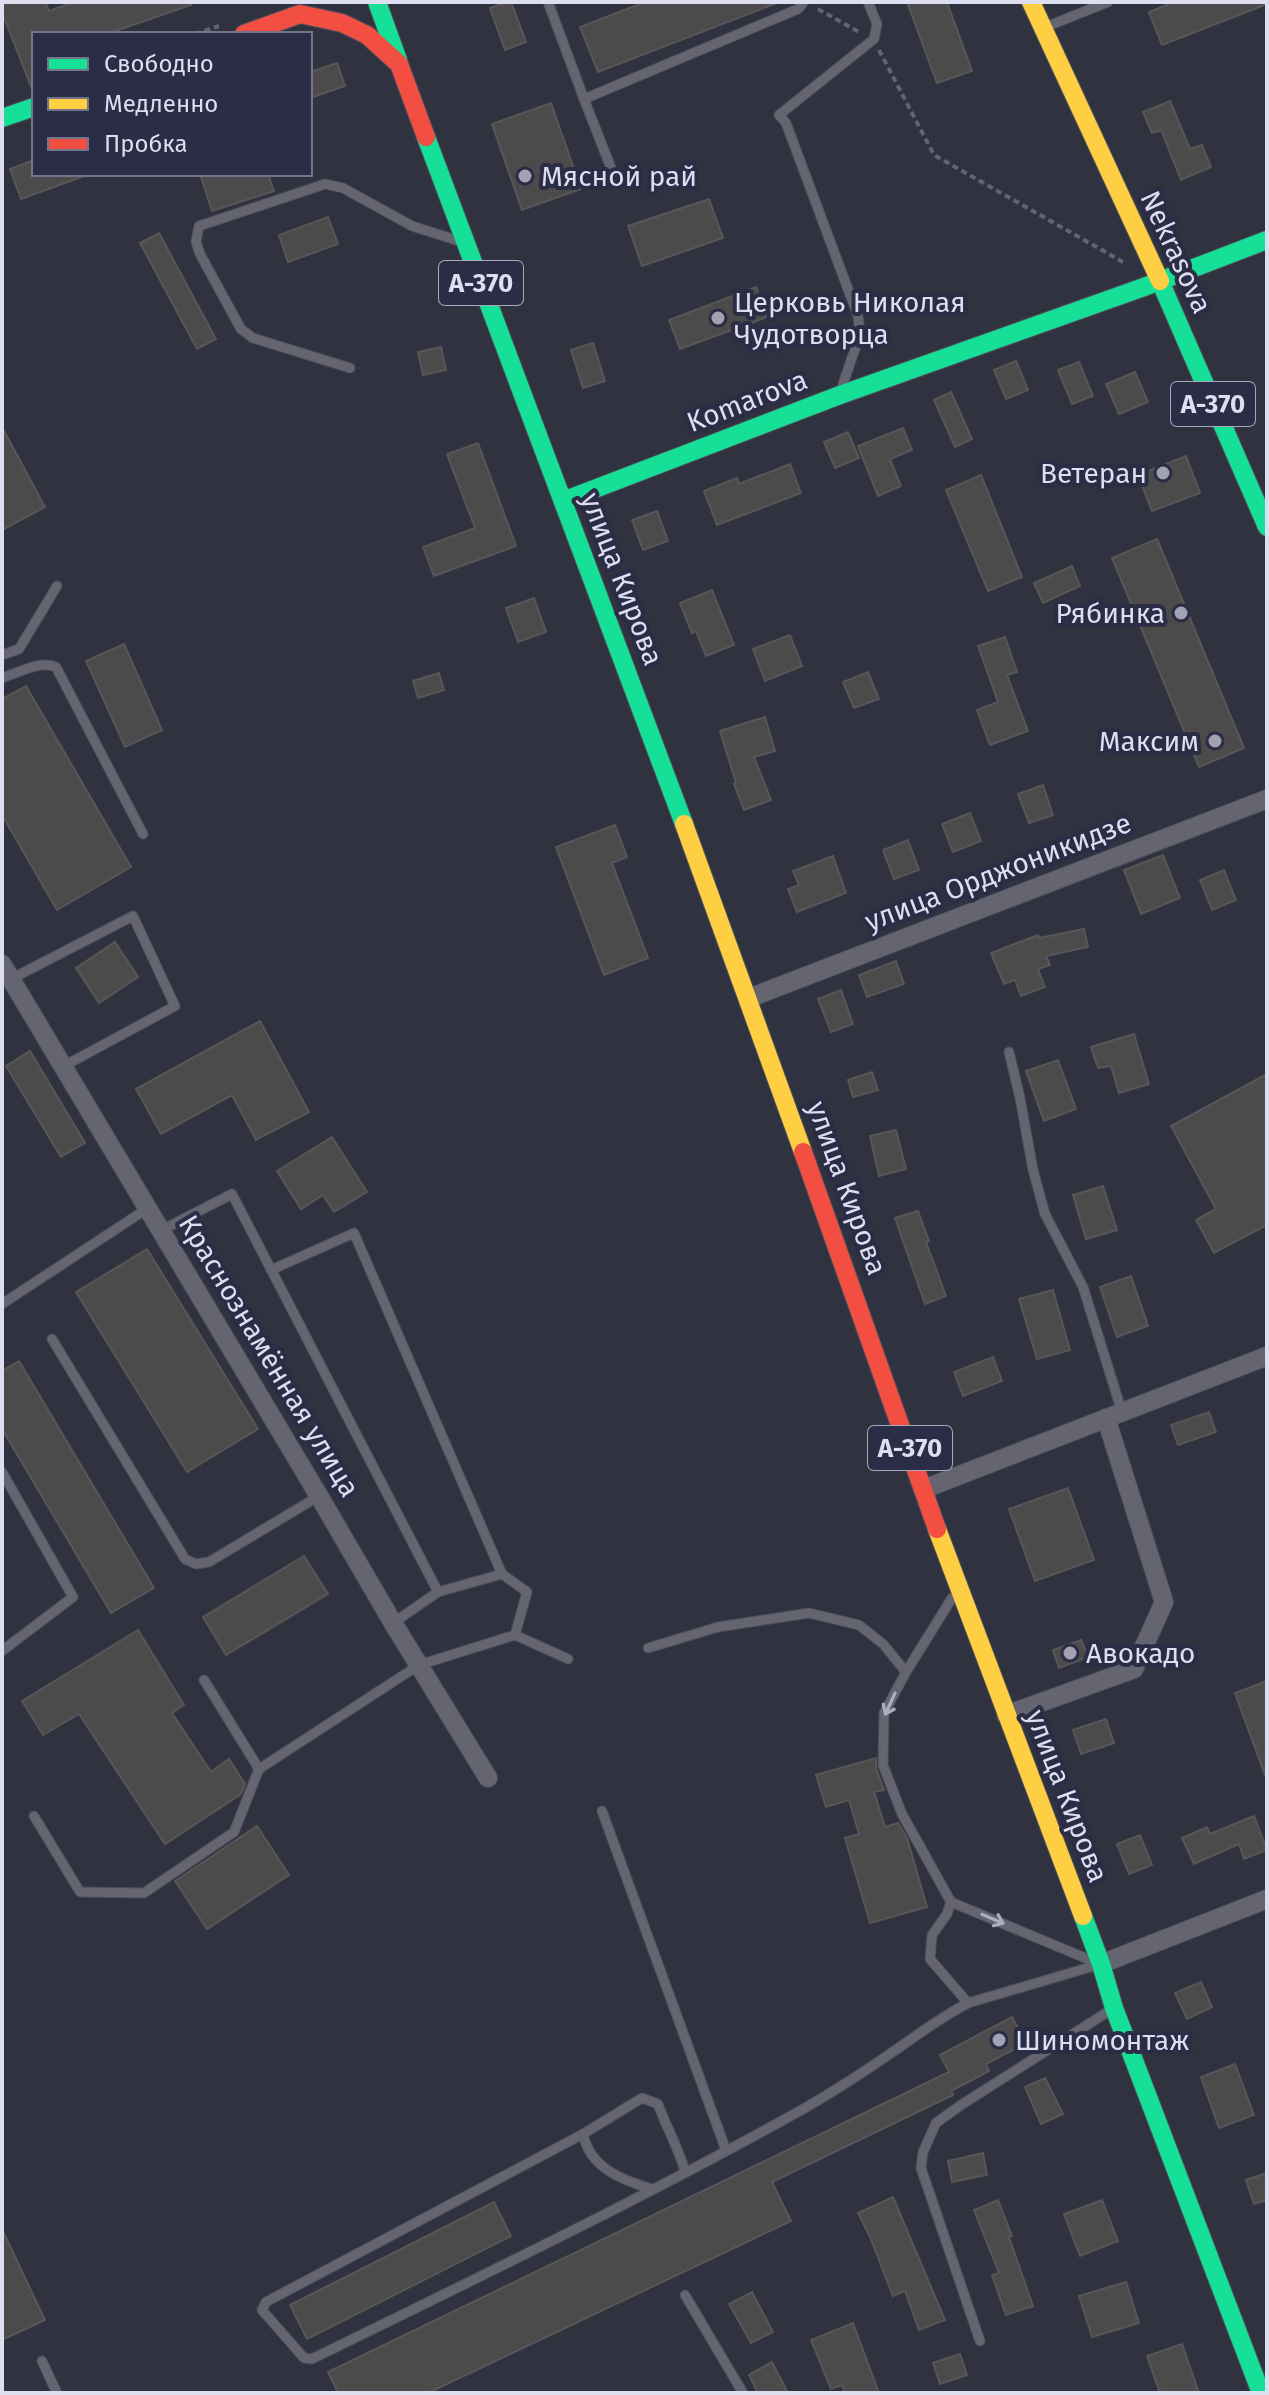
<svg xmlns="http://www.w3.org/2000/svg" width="1269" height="2395" viewBox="0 0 1269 2395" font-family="'Fira Sans',sans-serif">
  <rect width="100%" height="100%" fill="#313240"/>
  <g fill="#4d4a4c" stroke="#595658" stroke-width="2">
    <path d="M9 2H45L49 11 74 2H190L191 5 107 34H34V88L32 89 2 12V5Z"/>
    <path d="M507 2H511L526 42 505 50 490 8Z"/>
    <path d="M645 2H776L777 3 598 72 580 27Z"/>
    <path d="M907 2H947L972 71 937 83Z"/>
    <path d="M1174 2H1267V4L1162 45 1149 12Z"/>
    <path d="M337 63 345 86 310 98V72Z"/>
    <path d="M1170 101 1190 149 1202 145 1211 167 1181 180 1161 130 1152 133 1143 112Z"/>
    <path d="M551 103 581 189 522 210 492 124Z"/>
    <path d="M34 160V174L84 176 21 199 10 169Z"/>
    <path d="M200 174H268L274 191 212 211Z"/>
    <path d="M709 199 723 238 642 266 628 226Z"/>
    <path d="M328 217 338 244 288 262 279 235Z"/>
    <path d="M159 233 216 339 197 349 140 243Z"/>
    <path d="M756 287 767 317 680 349 669 320Z"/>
    <path d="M593 343 605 381 583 388 571 350Z"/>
    <path d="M441 347 446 370 423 375 418 352Z"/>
    <path d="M1016 361 1028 390 1006 399 994 370Z"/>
    <path d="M1079 362 1093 396 1072 404 1058 370Z"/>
    <path d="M1135 372 1148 402 1119 414 1106 384Z"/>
    <path d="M951 392 972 439 955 447 934 400Z"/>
    <path d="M2 427 45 507 2 530Z"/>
    <path d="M903 428 912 450 890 459 901 486 878 496 858 446Z"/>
    <path d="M848 432 859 458 835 468 824 442Z"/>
    <path d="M478 443 516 546 434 576 423 547 475 528 447 454Z"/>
    <path d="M1186 456 1200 493 1152 511 1138 475Z"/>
    <path d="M790 464 801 493 717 525 704 491 737 478 739 484Z"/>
    <path d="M981 475 1022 577 988 591 946 490Z"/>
    <path d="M657 511 668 541 643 550 632 520Z"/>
    <path d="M1157 539 1244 748 1199 767 1112 558Z"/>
    <path d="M1072 566 1080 586 1043 603 1034 583Z"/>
    <path d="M712 590 734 645 706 656 696 631 692 633 680 603Z"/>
    <path d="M534 598 546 632 518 642 506 608Z"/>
    <path d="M790 635 802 666 765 681 753 649Z"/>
    <path d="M1005 637 1017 672 1007 675 1028 731 990 745 977 710 998 702 978 646Z"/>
    <path d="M124 644 162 730 125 747 86 661Z"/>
    <path d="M868 672 879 699 854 708 843 682Z"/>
    <path d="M439 673 444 690 418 698 413 681Z"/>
    <path d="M26 686 131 867 57 910 2 815V699Z"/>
    <path d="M765 717 775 751 754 757 771 800 744 810 734 784 736 783 720 731Z"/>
    <path d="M1043 785 1053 815 1029 823 1018 794Z"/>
    <path d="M970 813 981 841 953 852 942 824Z"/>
    <path d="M615 825 627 857 612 863 648 958 604 975 556 847Z"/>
    <path d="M908 840 919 870 894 879 883 850Z"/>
    <path d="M1163 855 1180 898 1141 914 1124 870Z"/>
    <path d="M833 856 846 893 797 912 788 889 799 885 793 871Z"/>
    <path d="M1224 870 1236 900 1212 910 1200 880Z"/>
    <path d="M1084 929 1088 947 1046 956 1050 965 1038 969 1045 987 1021 996 1015 980 1004 984 991 953 1038 935 1039 938Z"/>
    <path d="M115 942 138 977 99 1003 76 968Z"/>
    <path d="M896 961 904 984 867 997 859 975Z"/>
    <path d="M841 990 853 1024 831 1032 818 999Z"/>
    <path d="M260 1021 309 1112 256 1140 232 1095 161 1134 136 1089Z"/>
    <path d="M1134 1034 1149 1084 1119 1093 1111 1066 1098 1068 1091 1047Z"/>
    <path d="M30 1051 85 1143 61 1157 6 1066Z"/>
    <path d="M1058 1060 1076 1109 1044 1121 1026 1071Z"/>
    <path d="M872 1072 878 1090 853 1097 848 1080Z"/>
    <path d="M1267 1074V1225L1214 1253 1196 1220 1216 1209 1171 1126Z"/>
    <path d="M896 1130 906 1169 879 1176 870 1136Z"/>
    <path d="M332 1137 367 1192 334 1212 323 1195 301 1209 277 1171Z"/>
    <path d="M1103 1186 1117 1230 1086 1239 1073 1195Z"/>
    <path d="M918 1211 929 1241 926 1242 946 1296 925 1304 895 1218Z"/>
    <path d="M147 1249 258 1429 187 1472 76 1292Z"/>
    <path d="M1131 1276 1148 1326 1117 1337 1100 1287Z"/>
    <path d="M1053 1290 1070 1350 1037 1359 1019 1299Z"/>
    <path d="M993 1357 1002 1381 963 1396 954 1372Z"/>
    <path d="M19 1361 154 1588 111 1613 2 1429V1371Z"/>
    <path d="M1209 1412 1216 1432 1178 1445 1171 1425Z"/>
    <path d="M1068 1488 1094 1560 1035 1581 1009 1509Z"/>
    <path d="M304 1556 328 1594 226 1655 203 1617Z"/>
    <path d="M138 1630 184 1705 172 1713 211 1772 229 1759 245 1784 241 1794 165 1844 79 1714 43 1735 22 1701Z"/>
    <path d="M1081 1640 1088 1657 1059 1668 1053 1650Z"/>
    <path d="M1267 1681V1775H1265L1235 1693Z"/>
    <path d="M1106 1719 1114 1743 1081 1754 1073 1730Z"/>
    <path d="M876 1758V1768L884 1790 874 1792 885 1827 898 1823 907 1838 927 1907 870 1923 845 1838 859 1834 849 1800 826 1807 816 1775Z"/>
    <path d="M1254 1816 1267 1850 1244 1859 1239 1844 1194 1864 1182 1838 1207 1827 1210 1834Z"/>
    <path d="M257 1826 289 1875 207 1929 175 1881Z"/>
    <path d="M1140 1835 1152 1865 1129 1874 1117 1844Z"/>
    <path d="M1201 1982 1212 2007 1187 2019 1175 1993Z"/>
    <path d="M1012 2017 1026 2043 986 2064 989 2071 951 2091 953 2095 772 2182 791 2221 428 2393H338L328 2372 949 2072 940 2055Z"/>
    <path d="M1235 2064 1254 2115 1219 2128 1201 2077Z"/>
    <path d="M1045 2078 1063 2114 1041 2124 1025 2087Z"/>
    <path d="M983 2153 987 2175 952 2182 948 2161Z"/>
    <path d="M1267 2173V2200L1254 2204 1246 2180Z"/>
    <path d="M893 2197 945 2320 919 2330 905 2291 893 2296 870 2237 858 2213Z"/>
    <path d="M998 2200 1012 2236 1009 2237 1033 2306 1006 2315 992 2275 999 2273 974 2210Z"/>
    <path d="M1102 2200 1118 2241 1080 2256 1064 2214Z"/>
    <path d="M494 2202 511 2236 307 2339 290 2305Z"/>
    <path d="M2 2229 45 2320 2 2340Z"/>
    <path d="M1126 2282 1139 2323 1092 2337 1079 2296Z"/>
    <path d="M752 2292 773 2332 751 2343 729 2304Z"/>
    <path d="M853 2323 879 2393H845L842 2385 831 2389 811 2340Z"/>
    <path d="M1182 2344 1199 2393H1160L1147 2356Z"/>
    <path d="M960 2354 967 2375 940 2384 933 2363Z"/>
    <path d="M772 2362 788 2393H758L749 2375Z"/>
  </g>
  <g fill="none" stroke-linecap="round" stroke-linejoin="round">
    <defs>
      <g id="lane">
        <path d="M548 2 584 99"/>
        <path d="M1048 26 1108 2"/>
        <path d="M611 168 584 99 798 9 804 2"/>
        <path d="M350 368 253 338 241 329 200 254 196 242 199 226 325 184 343 188 412 226 459 241"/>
        <path d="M843 384 860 334 858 316 786 123 779 115 874 39 877 24 868 2"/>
        <path d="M2 655 19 649 57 586"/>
        <path d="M2 678C18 673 40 660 56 667L143 834"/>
        <path d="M11 979 133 916 175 1006 64 1066"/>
        <path d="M1009 1052 1020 1098 1033 1170 1045 1214 1083 1287 1122 1412"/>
        <path d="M162 1230 232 1194 438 1592"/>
        <path d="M271 1270 354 1233 502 1574 438 1592 393 1623"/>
        <path d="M2 1304 148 1208"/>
        <path d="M52 1339 185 1559 196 1564 209 1562 319 1496"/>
        <path d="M2 1472 73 1597 2 1651"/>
        <path d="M502 1574 527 1592 515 1635 568 1659"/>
        <path d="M952 1598 906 1672 884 1713 883 1765 902 1814 951 1902 1090 1960"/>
        <path d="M648 1648 718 1627 809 1613 859 1625 883 1644 906 1672"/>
        <path d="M204 1680 259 1769"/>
        <path d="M602 1811 726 2150"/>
        <path d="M34 1816 80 1892 144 1893 234 1832 259 1769 419 1665 515 1635"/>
        <path d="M951 1902 947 1914 932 1935 930 1959 968 2003"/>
        <path d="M583 2134C590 2168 622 2180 652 2189"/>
        <path d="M685 2172C679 2148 666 2127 658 2104L642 2098 583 2134 266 2302 262 2310 304 2358 312 2359C477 2278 644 2198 805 2108 836 2090 867 2070 897 2049 920 2033 943 2016 968 2003L1094 1966"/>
        <path d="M685 2295 743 2393"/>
        <path d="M980 2341 921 2168 923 2152 936 2123 961 2105 1109 2011"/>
        <path d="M42 2361 57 2393"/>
      </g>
      <g id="street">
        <path d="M2 964 319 1496 393 1623 488 1778"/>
        <path d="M749 998 1267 799"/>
        <path d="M924 1489 1267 1356"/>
        <path d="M1006 1715 1134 1669 1164 1602 1106 1418"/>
        <path d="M1101 1964 1267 1899"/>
      </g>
      <g id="fast">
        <path d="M377 2 398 60"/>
        <path d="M2 118 34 107"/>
        <path d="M426 137 684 824"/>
        <path d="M1160 281 1267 527"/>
        <path d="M563 501 840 395 1144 287 1267 240"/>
        <path d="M1083 1916 1101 1964 1114 2008 1261 2393"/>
      </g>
      <g id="slow">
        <path d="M1031 2 1160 281"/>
        <path d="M684 824 803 1152"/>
        <path d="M937 1529 1083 1916"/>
      </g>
      <g id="jam">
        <path d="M244 34 300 14 342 23 367 35 399 64 426 137"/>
        <path d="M803 1152 937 1529"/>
      </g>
    </defs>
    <use href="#lane" stroke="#4d4f5b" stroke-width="11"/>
    <use href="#street" stroke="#4d4f5b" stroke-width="20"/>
    <use href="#fast" stroke="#4d4f5b" stroke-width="20"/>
    <use href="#slow" stroke="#4d4f5b" stroke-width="20"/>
    <use href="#jam" stroke="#4d4f5b" stroke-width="20"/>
    <g stroke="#63646f" stroke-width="4" stroke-dasharray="6 4" stroke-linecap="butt">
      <path d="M818 9 859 32"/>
      <path d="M195 34 219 26"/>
      <path d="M879 50 934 155 1123 262"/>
    </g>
    <use href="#lane" stroke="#646571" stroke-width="9"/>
    <use href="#street" stroke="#646571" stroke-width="18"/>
    <use href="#fast" stroke="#16e098" stroke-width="18"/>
    <use href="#slow" stroke="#ffcf43" stroke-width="18"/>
    <use href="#jam" stroke="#f24e42" stroke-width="18"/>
  </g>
  <defs><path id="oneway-shaft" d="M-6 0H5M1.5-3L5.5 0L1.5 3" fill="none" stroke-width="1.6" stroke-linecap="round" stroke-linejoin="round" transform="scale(2)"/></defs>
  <g stroke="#adaebd">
    <use href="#oneway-shaft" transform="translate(890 1704) rotate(115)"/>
    <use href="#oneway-shaft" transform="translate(993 1919) rotate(23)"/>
  </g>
  <g fill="#a1a2b2" stroke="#2b2c46" stroke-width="3">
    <circle cx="525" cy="176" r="8"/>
    <circle cx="718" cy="318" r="8"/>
    <circle cx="1163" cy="473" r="8"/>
    <circle cx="1181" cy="613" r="8"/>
    <circle cx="1215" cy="741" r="8"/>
    <circle cx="1070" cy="1653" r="8"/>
    <circle cx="999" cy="2040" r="8"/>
  </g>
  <g text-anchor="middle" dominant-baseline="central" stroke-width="8" stroke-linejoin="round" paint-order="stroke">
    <g fill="#2b2c46" stroke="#a8a9bd" stroke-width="2">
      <rect x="439" y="261" width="84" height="44" rx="6"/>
      <rect x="1171" y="382" width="84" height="44" rx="6"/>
      <rect x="868" y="1426" width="84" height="44" rx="6"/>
    </g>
    <g font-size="26" font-weight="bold" fill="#dddff0">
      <text x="481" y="283">А-370</text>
      <text x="1213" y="404">А-370</text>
      <text x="910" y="1448">А-370</text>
    </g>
    <g font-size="28" fill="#dddff0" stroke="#2b2c46" text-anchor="start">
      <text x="541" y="176">Мясной рай</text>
      <text x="734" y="302">Церковь Николая<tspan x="734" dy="32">Чудотворца</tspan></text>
      <text x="1147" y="473" text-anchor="end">Ветеран</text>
      <text x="1165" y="613" text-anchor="end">Рябинка</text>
      <text x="1199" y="741" text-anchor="end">Максим</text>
      <text x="1086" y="1653">Авокадо</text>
      <text x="1015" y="2040">Шиномонтаж</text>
    </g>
    <g font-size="28" fill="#dddff0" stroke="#2b2c46">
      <text transform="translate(1176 252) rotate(65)">Nekrasova</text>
      <text transform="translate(747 401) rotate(-21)">Komarova</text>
      <text transform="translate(622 579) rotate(69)">улица Кирова</text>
      <text transform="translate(998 872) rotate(-21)">улица Орджоникидзе</text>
      <text transform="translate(847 1188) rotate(70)">улица Кирова</text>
      <text transform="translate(269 1356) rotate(59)">Краснознамённая улица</text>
      <text transform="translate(1067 1796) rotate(69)">улица Кирова</text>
    </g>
  </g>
  <rect width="1269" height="2395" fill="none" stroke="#dddff0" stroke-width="8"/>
  <rect x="32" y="32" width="280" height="144" fill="#2b2c46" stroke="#72748a" stroke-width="2"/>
  <rect x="48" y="58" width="40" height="12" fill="#16e098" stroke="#72748a" stroke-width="2"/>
  <text x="104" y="72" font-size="24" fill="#dddff0">Свободно</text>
  <rect x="48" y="98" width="40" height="12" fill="#ffcf43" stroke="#72748a" stroke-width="2"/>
  <text x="104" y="112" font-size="24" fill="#dddff0">Медленно</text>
  <rect x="48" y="138" width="40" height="12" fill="#f24e42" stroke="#72748a" stroke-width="2"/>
  <text x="104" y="152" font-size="24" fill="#dddff0">Пробка</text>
</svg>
